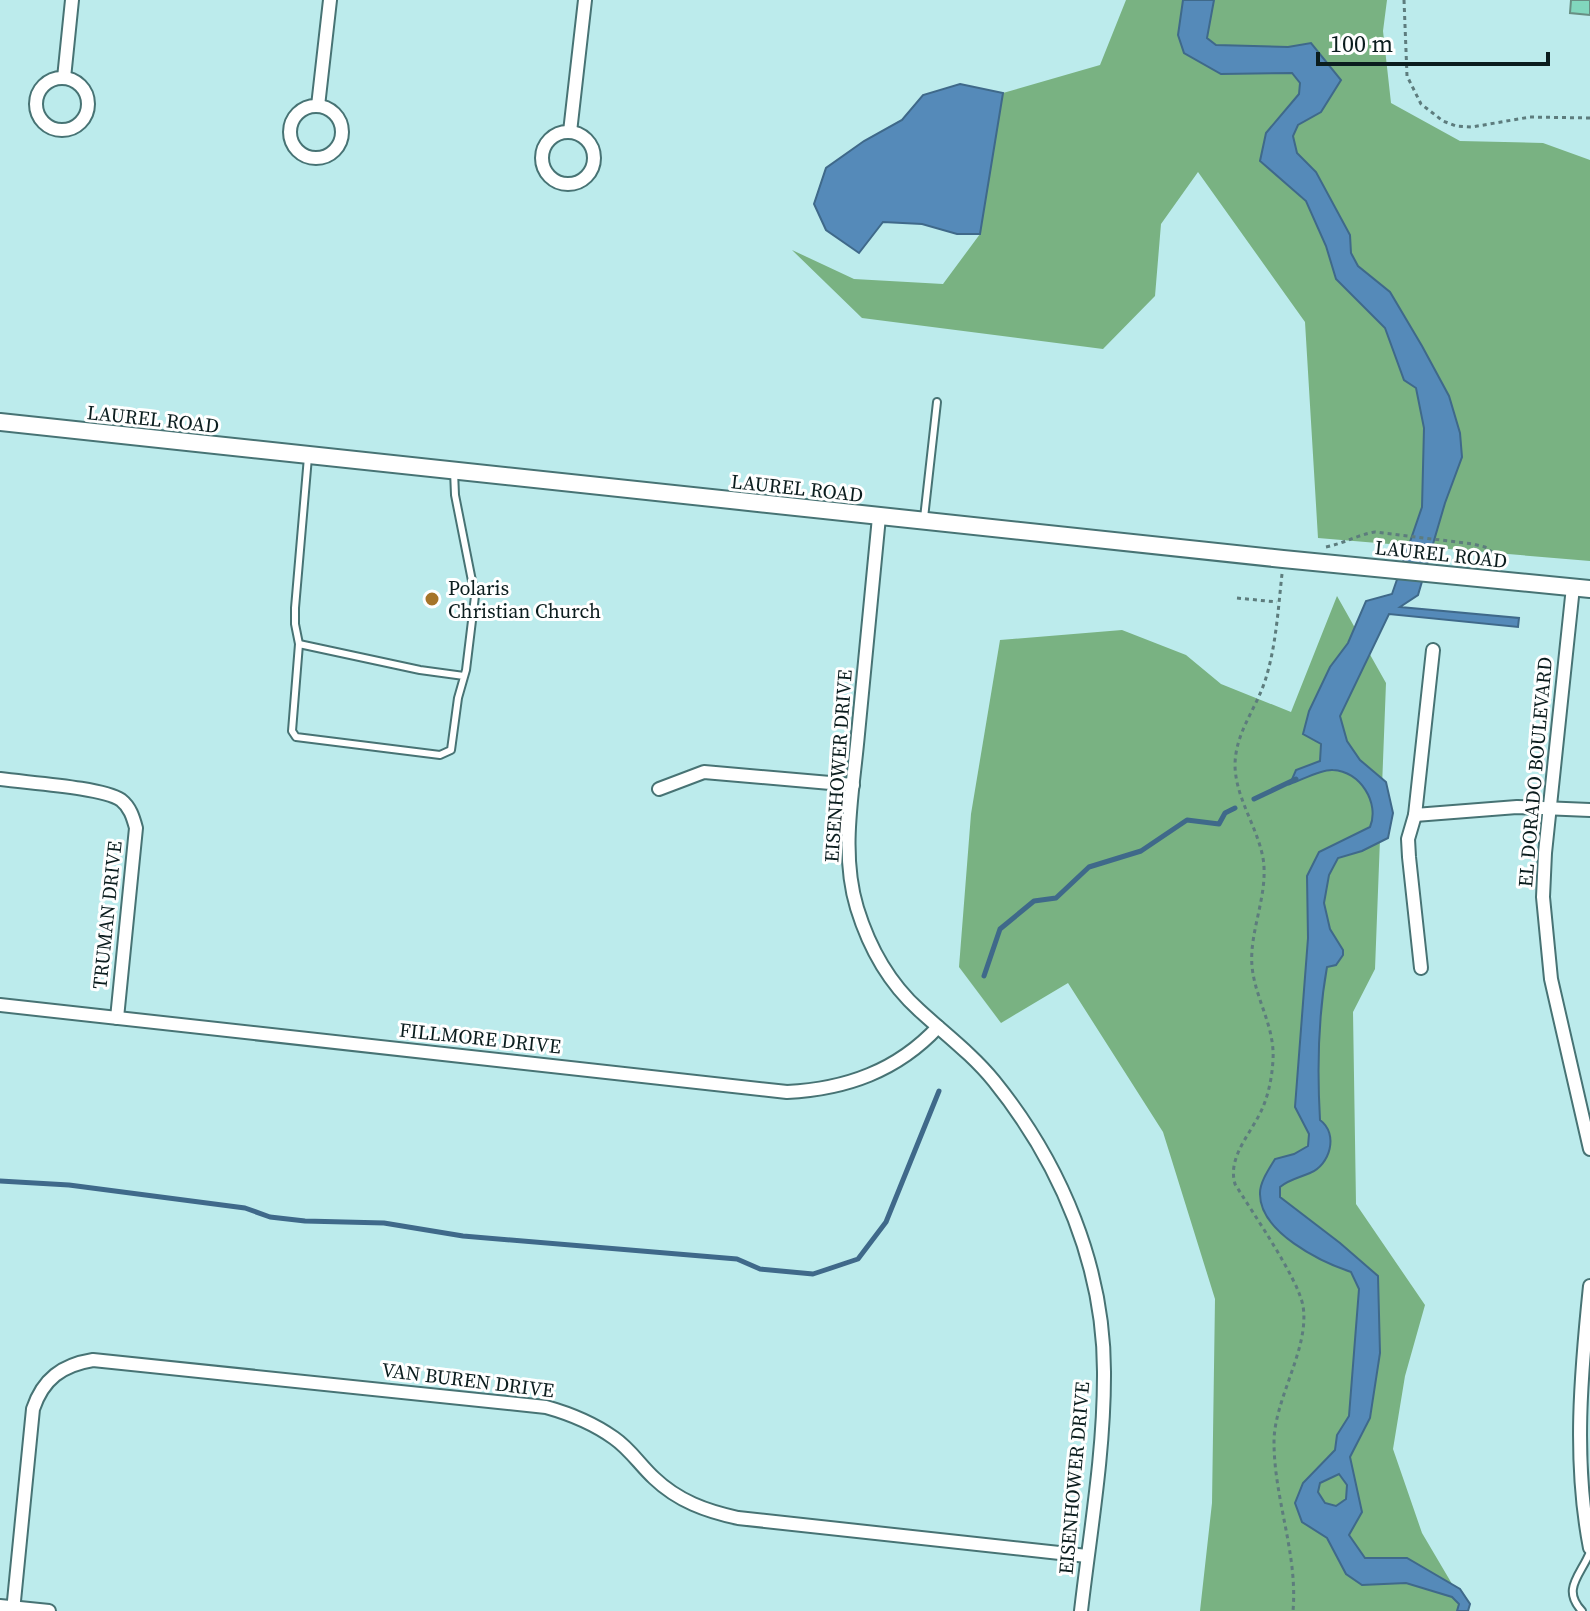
<svg xmlns="http://www.w3.org/2000/svg" width="1590" height="1611" viewBox="0 0 1590 1611" font-family="'Source Serif 4',serif">
  <rect width="100%" height="100%" fill="#bcebec"/>
  <g fill="#79b282">
    <path d="M1126 0H1387L1383 31 1391 103 1460 141 1543 143 1590 160V561L1318 538 1305 322 1198 172 1161 224 1155 296 1103 349 862 318 792 250 854 279 943 284 980 234 1003 93 1100 65Z"/>
    <path d="M1337 596 1386 683 1375 969 1353 1012 1356 1204 1425 1305 1405 1376 1393 1449 1422 1533 1468 1611H1200L1212 1503 1215 1299 1163 1132 1068 983 1001 1023 959 967 971 814 1000 640 1122 630 1186 655 1221 684 1291 712Z"/>
  </g>
  <g fill="#558ab9" stroke="#3f698a" stroke-width="2" fill-rule="evenodd">
    <path d="M1183 0H1214L1207 38 1216 45 1288 47 1311 43 1341 80 1321 112 1298 125 1293 136 1297 153 1316 172 1350 235 1351 253 1358 266 1390 292 1422 346 1449 396 1460 433 1462 457 1445 503 1418 595 1400 607 1519 618 1518 627 1389 614 1340 716 1347 741 1360 760 1386 782 1393 813 1388 838 1362 851 1338 858 1329 875 1324 903 1330 929 1343 950V955L1336 965 1327 967C1318 1017 1317 1068 1320 1120 1339 1134 1330 1165 1310 1173 1299 1178 1290 1179 1280 1187V1197L1340 1243 1378 1276 1380 1353 1370 1418 1350 1457 1362 1512 1349 1535 1365 1558H1407L1460 1589 1470 1604 1468 1611H1457L1459 1604 1452 1597 1406 1583 1362 1585 1346 1574 1327 1538 1302 1522 1295 1503 1303 1483 1335 1450 1337 1435 1349 1416 1359 1289 1351 1272C1321 1262 1259 1232 1260 1193 1260 1182 1269 1169 1275 1159L1294 1154 1308 1146 1309 1134 1295 1107 1308 938 1307 876 1319 852 1370 827C1380 803 1360 771 1333 770 1321 769 1302 780 1290 784L1296 770 1320 761 1321 744 1303 734 1309 711 1330 667 1348 643 1366 601 1392 594 1422 507 1424 428 1416 388 1404 380 1385 328 1336 279 1326 246 1306 201 1260 161 1266 133 1299 94 1300 83 1292 73 1221 74 1184 53 1178 35ZM1339 1474 1347 1485 1346 1499 1336 1506 1325 1503 1318 1492 1320 1483Z"/>
    <path d="M960 84 1003 93 980 234H957L922 224 883 222 859 253 826 230 814 204 826 168 864 141 902 120 923 95Z"/>
  </g>
  <g fill="none" stroke-linecap="round" stroke-linejoin="round">
    <g stroke="#3f698a" stroke-width="5">
      <path d="M1254 799 1296 779"/>
      <path d="M984 976 1000 929 1034 901 1056 898 1089 867 1141 851 1187 820 1219 824 1225 813 1235 808"/>
      <path d="M0 1181 69 1185 245 1208 270 1217 305 1221 384 1223 463 1236 737 1259 760 1269 813 1274 858 1259 886 1222 939 1091"/>
    </g>
  </g>
  <path fill="#81d7bd" stroke="#678f83" stroke-width="2" d="M1571 0H1590V15L1570 13Z"/>
  <g fill="none" stroke-linecap="round" stroke-linejoin="round">
    <defs>
      <g id="service">
        <path d="M454 471 455 495 475 596 466 670 458 698 451 750 440 755 296 737 292 731 299 644 420 670 464 676"/>
        <path d="M924 518 937 402"/>
        <path d="M299 644 295 624V608L308 457"/>
        <path d="M1582 1611C1561 1589 1581 1575 1590 1552"/>
      </g>
      <g id="minor">
        <circle cx="62" cy="104" r="26"/>
        <path d="M64 78 72 0"/>
        <path d="M318 106 330 0"/>
        <circle cx="316" cy="132" r="26"/>
        <circle cx="568" cy="158" r="26"/>
        <path d="M570 132 585 0"/>
        <path d="M879 517C872 589 865 661 858 734 853 791 840 852 857 908 869 947 889 983 919 1010 945 1034 972 1054 994 1081 1061 1164 1105 1268 1104 1376 1104 1454 1090 1533 1081 1611"/>
        <path d="M1573 587 1545 853 1543 897 1551 979 1590 1149"/>
        <path d="M1433 650 1415 815 1517 807 1590 810"/>
        <path d="M0 779C27 783 101 787 121 800 130 807 133 817 136 828L117 1018"/>
        <path d="M659 789 704 772 853 785"/>
        <path d="M1415 815 1408 839 1409 857 1421 968"/>
        <path d="M0 1005 787 1092C846 1089 897 1071 938 1027"/>
        <path d="M1590 1286C1581 1373 1573 1461 1590 1548"/>
        <path d="M0 1606 49 1611"/>
        <path d="M13 1611 33 1409C43 1379 62 1365 93 1360L546 1407C571 1414 593 1423 614 1438 630 1449 640 1465 654 1478 678 1501 706 1511 738 1518L1087 1556"/>
      </g>
      <path id="tertiary" d="M0 422 1283 559 1590 589"/>
    </defs>
    <use href="#service" stroke="#477374" stroke-width="10"/>
    <use href="#minor" stroke="#477374" stroke-width="16"/>
    <use href="#tertiary" stroke="#477374" stroke-width="20"/>
    <g stroke="#5d7c7d" stroke-width="3" stroke-dasharray="4 4" stroke-linecap="butt">
      <path d="M1404 0 1407 76 1421 104 1443 121 1456 126 1472 127 1530 117 1590 118"/>
      <path d="M1326 547C1345 543 1357 535 1375 532L1473 544 1485 547 1508 564"/>
      <path d="M1282 574C1278 610 1276 647 1265 681 1255 711 1235 733 1235 766 1236 799 1257 826 1263 858 1269 894 1249 931 1252 966 1255 999 1275 1026 1273 1060 1272 1077 1269 1092 1263 1107 1252 1133 1227 1156 1235 1184 1252 1212 1298 1278 1303 1306 1310 1348 1274 1399 1274 1442 1274 1499 1298 1554 1293 1611"/>
      <path d="M1237 598 1277 602"/>
    </g>
    <use href="#service" stroke="#fff" stroke-width="6"/>
    <use href="#minor" stroke="#fff" stroke-width="12"/>
    <use href="#tertiary" stroke="#fff" stroke-width="16"/>
  </g>
  <circle fill="#a57429" stroke="#fff" stroke-width="3" cx="432" cy="599" r="8"/>
  <g text-anchor="middle" dominant-baseline="central" stroke-width="6" stroke-linejoin="round" paint-order="stroke">
    <g font-size="20" fill="#0b1d1e" stroke="#fff">
      <text transform="translate(153 419) rotate(6)">LAUREL ROAD</text>
      <text transform="translate(797 488) rotate(6)">LAUREL ROAD</text>
      <text transform="translate(1441 554) rotate(6)">LAUREL ROAD</text>
      <text transform="translate(838 766) rotate(-86)">EISENHOWER DRIVE</text>
      <text transform="translate(1535 772) rotate(-85)">EL DORADO BOULEVARD</text>
      <text transform="translate(107 915) rotate(-84)">TRUMAN DRIVE</text>
      <text transform="translate(480 1038) rotate(6)">FILLMORE DRIVE</text>
      <text transform="translate(468 1380) rotate(7)">VAN BUREN DRIVE</text>
      <text transform="translate(1074 1478) rotate(-85)">EISENHOWER DRIVE</text>
    </g>
    <g font-size="20" fill="#0b1d1e" stroke="#fff" text-anchor="start">
      <text x="448" y="588">Polaris<tspan x="448" dy="23">Christian Church</tspan></text>
    </g>
  </g>
  <path d="M1318 52v12h230v-12" fill="none" stroke="#0b1d1e" stroke-width="4"/>
  <text x="1330" y="52" font-size="24" fill="#0b1d1e" stroke="#ffffff" stroke-width="6" paint-order="stroke">100 m</text>
</svg>
